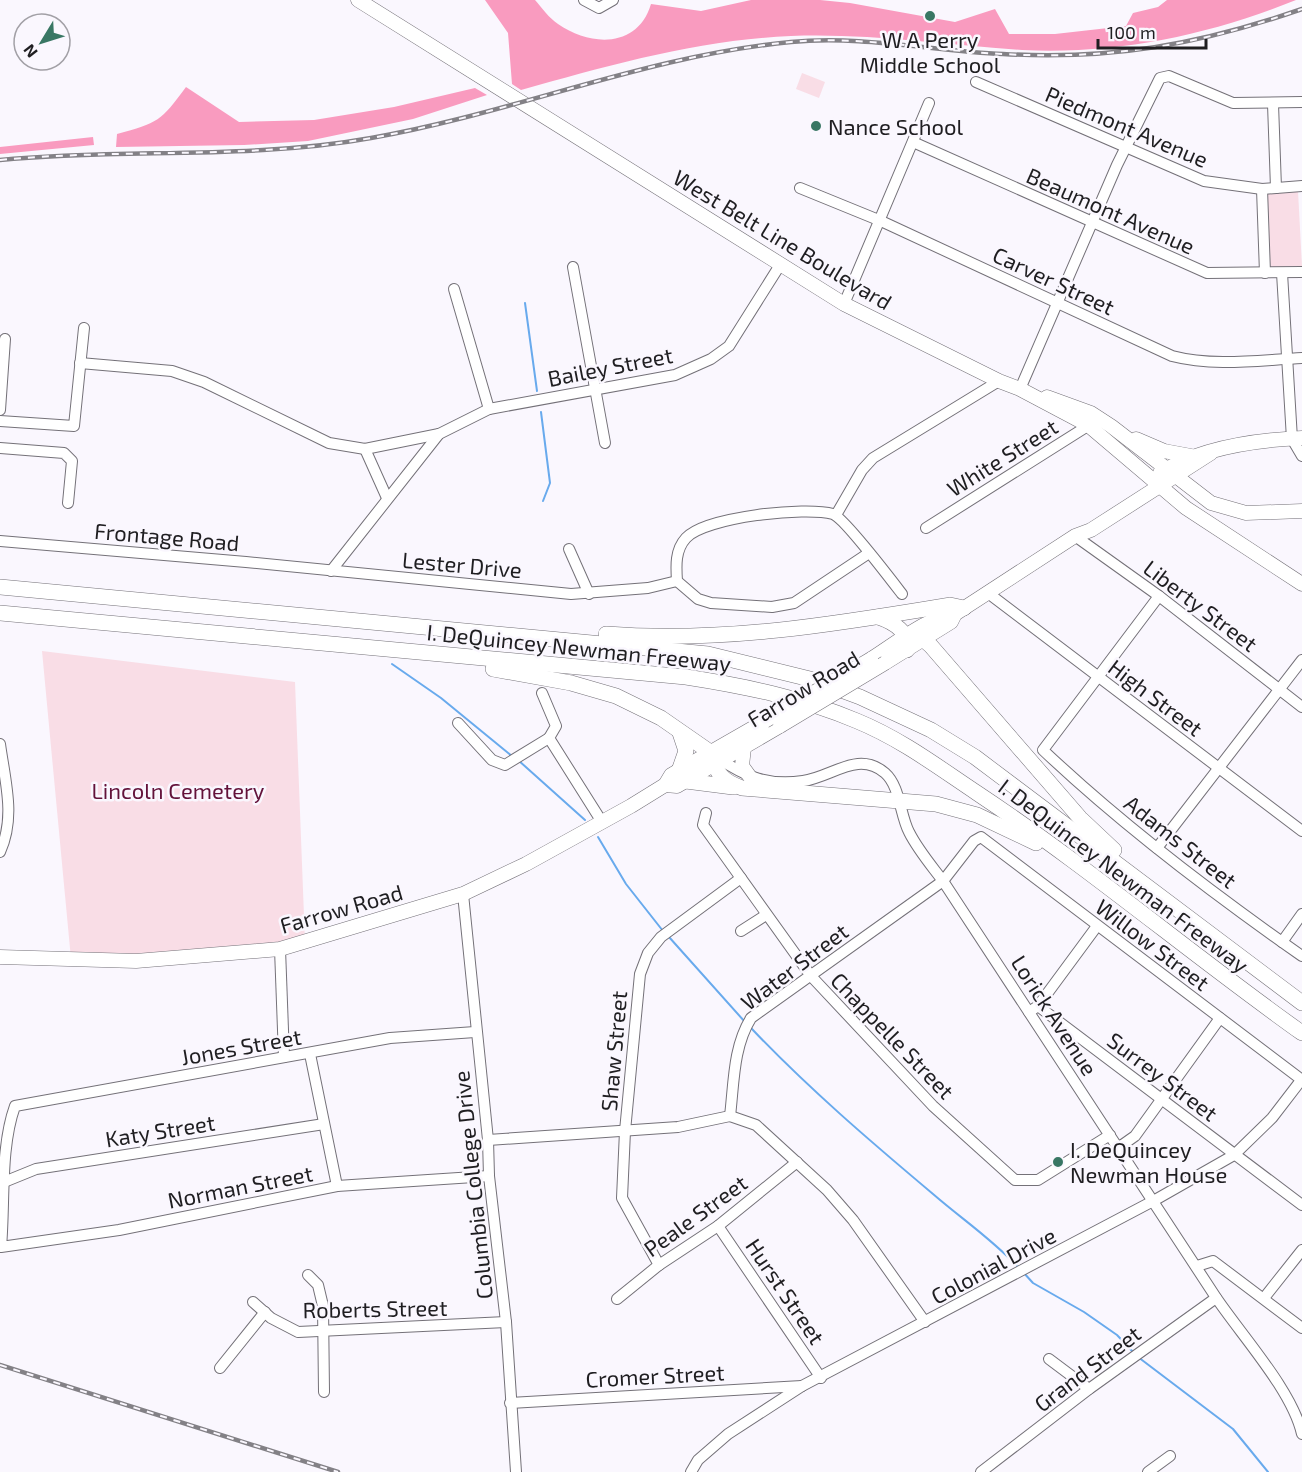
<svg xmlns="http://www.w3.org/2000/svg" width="1302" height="1472" viewBox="0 0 1302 1472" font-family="'Exo 2',sans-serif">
  <rect width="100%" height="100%" fill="#faf7fe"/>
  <g fill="#f9dde6">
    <path d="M802 73 825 82 819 98 796 89Z"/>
    <path d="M1298 191 1302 266 1267 268 1264 193Z"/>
    <path d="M42 651 295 682 305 942 71 959Z"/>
  </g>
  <g fill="#f99bbf">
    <path d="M485 0H535C542 8 549 18 558 24 591 47 638 48 651 4L701 11 751 0H820L850 3 955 22 995 9 1009 34H1055L1126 26 1133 13 1158 7 1167 0H1296C1210 35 1115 55 1022 50 945 45 869 33 791 36 698 40 610 65 521 90L512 84 508 33Z"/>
    <path d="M186 87 239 122 314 120 394 107 475 88 487 95 413 119 308 141 244 145 116 147 117 134C158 123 161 121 186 87Z"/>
    <path d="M93 137 94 145 0 154V147Z"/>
  </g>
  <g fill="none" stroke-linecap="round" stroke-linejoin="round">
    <g stroke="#68aaed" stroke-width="2">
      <path d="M525 303 537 391"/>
      <path d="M541 412 550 483 543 501"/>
      <path d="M392 664 441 698 513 757"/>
      <path d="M518 760 585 820"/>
      <path d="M598 837 626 884 663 931"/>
      <path d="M669 937 745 1022"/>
      <path d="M751 1028C808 1088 870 1141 933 1194 963 1220 992 1239 1019 1268"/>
      <path d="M1023 1272 1033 1283 1084 1312 1117 1335 1134 1353"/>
      <path d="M1138 1357 1233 1429 1268 1472"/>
    </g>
    <defs>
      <g id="minor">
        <path d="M584 0 599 8 613 0"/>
        <path d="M976 82 1204 181 1262 189 1302 186"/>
        <path d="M1273 104 1276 188"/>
        <path d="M913 142 1207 273 1302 272"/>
        <path d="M800 188 881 221 1172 356C1214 367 1260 360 1302 358"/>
        <path d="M1262 189 1265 273"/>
        <path d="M573 267 605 443"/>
        <path d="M1282 273 1292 439 1302 456"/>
        <path d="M454 289 489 409"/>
        <path d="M844 304 929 103"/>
        <path d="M80 363 172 371 204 382 329 443 365 449 439 434"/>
        <path d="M1020 389 1117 165 1160 78 1169 76 1233 103 1302 102"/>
        <path d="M0 410 5 339"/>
        <path d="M0 421 74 426 84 328"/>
        <path d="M0 448 64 453 72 461 68 503"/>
        <path d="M365 449 387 498"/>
        <path d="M836 515 862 470 873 458 999 381"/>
        <path d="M926 528 1094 422"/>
        <path d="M1075 536 1159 596 1302 707"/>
        <path d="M0 541 246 562 571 594 648 588 677 581"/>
        <path d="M569 549 589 594"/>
        <path d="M869 553 794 603 772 607 711 603 698 599 677 581C676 566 675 550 686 538 705 517 806 506 833 514 844 518 892 581 902 594"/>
        <path d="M331 571 439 434 489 409 675 375 711 359 729 346 780 265"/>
        <path d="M988 593 1302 831"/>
        <path d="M1159 596 1043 750C1123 826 1212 893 1302 956"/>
        <path d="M542 693 556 726 549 738 602 822"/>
        <path d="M458 723 492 760 505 765 549 738"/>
        <path d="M0 744C5 781 16 817 0 852"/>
        <path d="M718 758C746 777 768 786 803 781 832 777 858 750 885 773 900 786 900 815 909 832 918 850 931 865 943 881 1034 1019 1125 1157 1215 1296 1241 1335 1292 1390 1302 1434"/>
        <path d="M706 813 703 825 811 976 933 1106 1015 1180H1038L1110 1135"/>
        <path d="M1157 848 1302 660"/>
        <path d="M463 894 488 1140 489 1176 506 1322 516 1472"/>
        <path d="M741 931 766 915"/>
        <path d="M1282 942 1302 914"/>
        <path d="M280 949 284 1057"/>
        <path d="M1038 1006 1097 926"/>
        <path d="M1029 1012 1038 1006 1302 1205"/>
        <path d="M475 1032 390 1038 15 1106C0 1148 5 1202 1 1247L119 1230 337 1186 489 1176"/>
        <path d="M310 1054 337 1186"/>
        <path d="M730 1116C734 1083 733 1047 751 1018L943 881 974 841 981 837 1302 1080"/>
        <path d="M730 1116 756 1125 827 1190 853 1220 925 1322"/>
        <path d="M488 1140 678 1127 730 1116"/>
        <path d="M1118 1148 1135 1136 1220 1018"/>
        <path d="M4 1182 36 1169 324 1124"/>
        <path d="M718 1226 821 1378"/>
        <path d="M659 1265 622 1198 625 1131 640 974 648 953 661 937 741 878"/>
        <path d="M1197 1266 1213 1261 1302 1328"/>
        <path d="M308 1275 318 1285 323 1306 324 1392"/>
        <path d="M1264 1298 1302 1250"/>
        <path d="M617 1299 659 1265 718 1226 797 1162"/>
        <path d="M253 1302 271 1318 298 1332 506 1322"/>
        <path d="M1049 1359 1089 1389"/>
        <path d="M220 1368 265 1312"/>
        <path d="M510 1403 802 1386"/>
        <path d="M691 1472 698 1460 728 1434 802 1386 1155 1200 1234 1155 1272 1118 1302 1079"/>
        <path d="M981 1472 1089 1389 1216 1298"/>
        <path d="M1148 1472 1170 1456"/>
      </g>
      <g id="major">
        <path d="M358 0 844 304 999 381 1020 389 1088 425 1186 508 1302 584"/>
        <path d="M1047 397 1091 413 1111 426 1211 503 1246 513 1302 511"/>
        <path d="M1136 439 1164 451 1191 456"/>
        <path d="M1160 473C1200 448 1255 440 1302 438"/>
        <path d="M871 659C892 646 931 615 955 614"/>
        <path d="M885 663 951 622 955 614 1075 536 1091 530 1211 453"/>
        <path d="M744 747 742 766 750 777"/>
        <path d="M665 785 677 786 780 726"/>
        <path d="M0 957 136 961 280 949 463 894 526 864 631 806 665 785 671 775 765 721"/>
      </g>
      <g id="highway">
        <path d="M0 587 708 654 814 680 860 697 931 730 975 757 1302 1003"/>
        <path d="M0 613 686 677C744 686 803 698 857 721 901 739 938 767 977 793 1090 868 1192 955 1302 1033"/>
        <path d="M878 617C893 622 910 632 907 650"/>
        <path d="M606 634C723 643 836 624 950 605L964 608"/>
        <path d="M907 637 924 640 931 646 1080 818 1114 850"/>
        <path d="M493 669 571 683 616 696 661 718 710 752C716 772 721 781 742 788L936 804 977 815 1036 843"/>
        <path d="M679 771 686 751 680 733"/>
        <path d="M686 781 733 787"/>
      </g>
    </defs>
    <use href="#minor" stroke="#747178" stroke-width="12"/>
    <use href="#major" stroke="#747178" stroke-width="15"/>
    <use href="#highway" stroke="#747178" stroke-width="16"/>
    <use href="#minor" stroke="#fff" stroke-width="10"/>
    <use href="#major" stroke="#fff" stroke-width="14"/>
    <use href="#highway" stroke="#fff" stroke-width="15"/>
    <defs>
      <g id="rail">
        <path d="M0 160C123 148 249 160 371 138 514 113 645 56 791 42 861 35 933 51 1003 54 1112 60 1198 45 1302 9"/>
        <path d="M0 1365 338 1472"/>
      </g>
    </defs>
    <use href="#rail" stroke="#838186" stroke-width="4.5"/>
    <use href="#rail" stroke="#faf7fe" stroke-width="2" stroke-dasharray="7" stroke-linecap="butt"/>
    <defs>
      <g id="major-bridge">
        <path d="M765 721 871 659"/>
        <path d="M780 726 885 663"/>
      </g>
    </defs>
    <use href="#major-bridge" stroke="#747178" stroke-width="15" stroke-linecap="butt"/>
    <use href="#major-bridge" stroke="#fff" stroke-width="14"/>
  </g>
  <g fill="#397764" stroke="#faf7fe" stroke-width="2">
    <circle cx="930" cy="16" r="6"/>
    <circle cx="816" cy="126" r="6"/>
    <circle cx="1058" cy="1162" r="6"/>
  </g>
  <g text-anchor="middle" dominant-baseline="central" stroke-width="5" stroke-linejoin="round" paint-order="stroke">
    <g font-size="22" fill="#1f1e21" stroke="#faf7fe" text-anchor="start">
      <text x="930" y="39" text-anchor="middle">W A Perry<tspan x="930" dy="25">Middle School</tspan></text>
      <text x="828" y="126">Nance School</text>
      <text x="1070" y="1149">I. DeQuincey<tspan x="1070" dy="25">Newman House</tspan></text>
    </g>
    <g font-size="22" fill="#1f1e21" stroke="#faf7fe">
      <text transform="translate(1127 126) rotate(23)">Piedmont Avenue</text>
      <text transform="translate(1111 210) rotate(24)">Beaumont Avenue</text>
      <text transform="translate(783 239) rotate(31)">West Belt Line Boulevard</text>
      <text transform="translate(1054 280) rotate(25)">Carver Street</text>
      <text transform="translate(610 366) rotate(-11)">Bailey Street</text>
      <text transform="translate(1002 457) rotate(-32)">White Street</text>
      <text transform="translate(167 536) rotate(5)">Frontage Road</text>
      <text transform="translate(462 564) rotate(5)">Lester Drive</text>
      <text transform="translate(1201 605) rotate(37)">Liberty Street</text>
      <text transform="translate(579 647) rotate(6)">I. DeQuincey Newman Freeway</text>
      <text transform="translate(803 688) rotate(-31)">Farrow Road</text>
      <text transform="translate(1156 697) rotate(37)">High Street</text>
      <text transform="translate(1181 841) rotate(38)">Adams Street</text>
      <text transform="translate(1124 875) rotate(37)">I. DeQuincey Newman Freeway</text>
      <text transform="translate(341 908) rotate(-16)">Farrow Road</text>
      <text transform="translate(1153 944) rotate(37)">Willow Street</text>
      <text transform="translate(794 966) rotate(-37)">Water Street</text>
      <text transform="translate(1055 1015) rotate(57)">Lorick Avenue</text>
      <text transform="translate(893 1035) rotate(46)">Chappelle Street</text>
      <text transform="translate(241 1046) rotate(-10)">Jones Street</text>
      <text transform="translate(613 1051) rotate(-85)">Shaw Street</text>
      <text transform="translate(1163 1076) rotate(37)">Surrey Street</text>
      <text transform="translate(160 1130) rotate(-9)">Katy Street</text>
      <text transform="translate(472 1185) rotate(-96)">Columbia College Drive</text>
      <text transform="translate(240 1186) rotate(-11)">Norman Street</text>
      <text transform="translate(695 1215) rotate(-36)">Peale Street</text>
      <text transform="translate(993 1265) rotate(-28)">Colonial Drive</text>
      <text transform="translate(786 1291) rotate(56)">Hurst Street</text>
      <text transform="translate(375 1308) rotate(-1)">Roberts Street</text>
      <text transform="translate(1087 1368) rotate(-37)">Grand Street</text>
      <text transform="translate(655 1375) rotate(-3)">Cromer Street</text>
    </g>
    <g font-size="22" fill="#63123a" stroke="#faf7fe">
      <text x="178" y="790">Lincoln Cemetery</text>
    </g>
  </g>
  <g transform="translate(42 42) rotate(232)"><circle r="28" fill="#faf7fe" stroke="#a2a0a6" stroke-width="1.5"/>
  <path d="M0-4.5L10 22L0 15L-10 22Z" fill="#397764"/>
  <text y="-9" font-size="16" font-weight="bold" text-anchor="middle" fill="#1f1e21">N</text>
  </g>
  <path d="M1098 39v9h108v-9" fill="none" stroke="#1f1e21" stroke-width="3"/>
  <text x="1107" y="39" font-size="18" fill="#1f1e21" stroke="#faf7fe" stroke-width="4.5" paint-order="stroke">100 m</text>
</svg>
